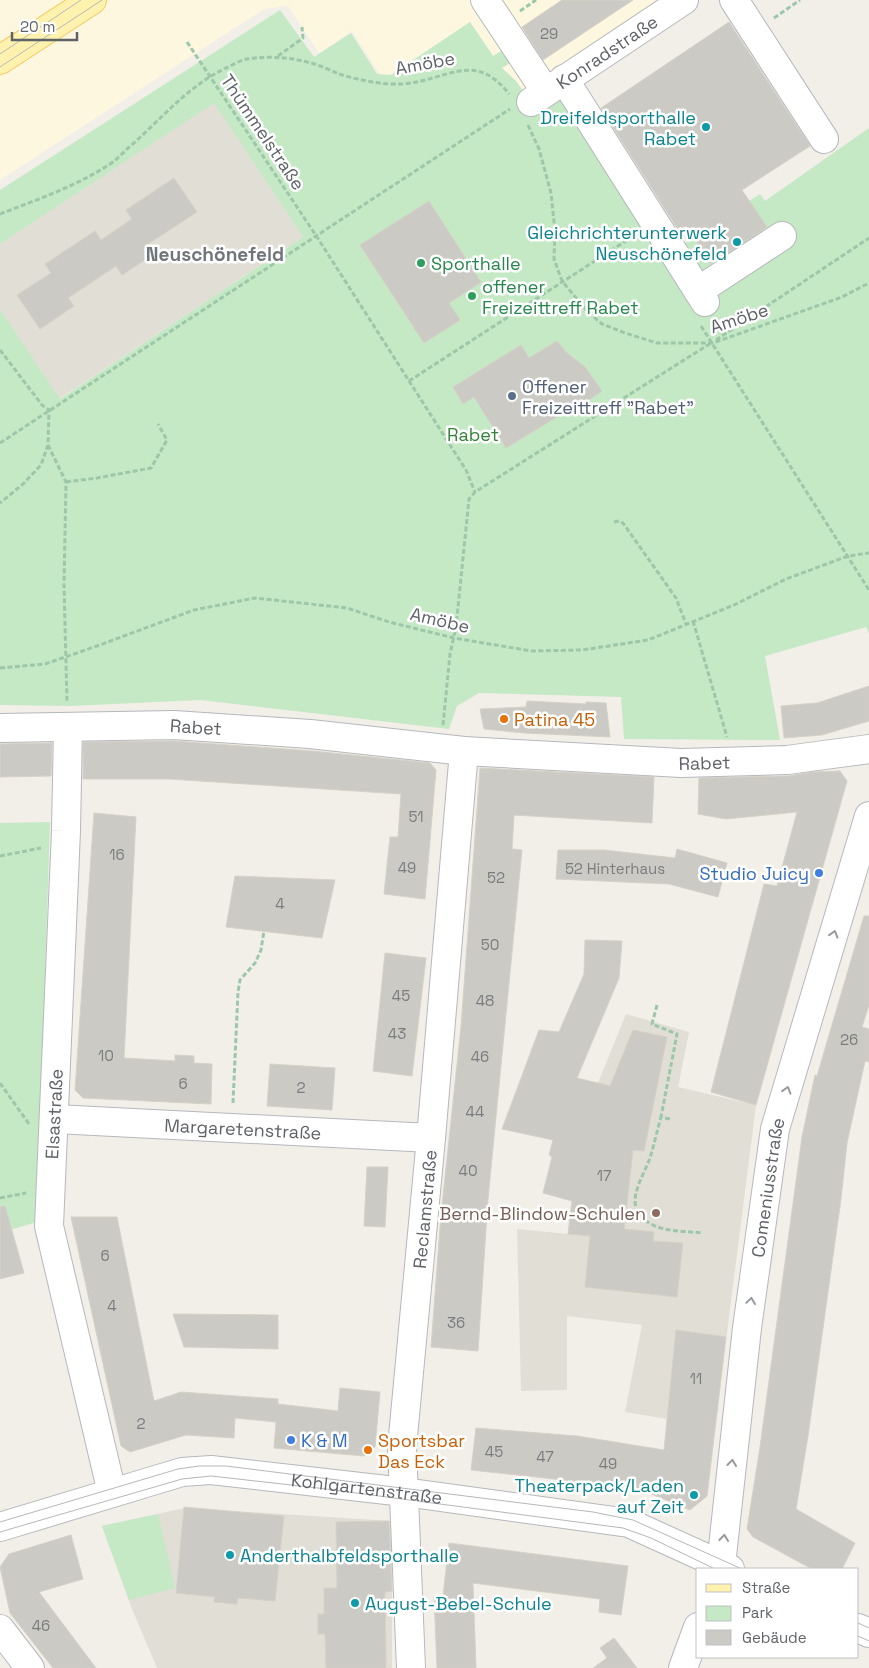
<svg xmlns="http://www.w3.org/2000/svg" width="869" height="1668" viewBox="0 0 869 1668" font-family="'Space Grotesk',sans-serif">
  <rect width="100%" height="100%" fill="#f1efe8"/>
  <path fill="#fef7e0" d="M0 0H699L534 109 516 81 502 68 470 22 383 79 352 31 319 53 288 6 264 9 0 180Z"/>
  <g fill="#e1ded6">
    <path d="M214 102 303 237 59 399 0 309V244Z"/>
    <path d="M626 1014 689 1032 678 1087 756 1105 715 1427 625 1412 642 1325 567 1316V1390L521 1391 517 1229 568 1234 572 1198 598 1083Z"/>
    <path d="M185 1508 392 1521V1668H157L132 1609 102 1526Z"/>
  </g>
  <g fill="#c5e8c5">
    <path d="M280 10 314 57 351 33 377 74 391 75 470 22 493 56 506 48 514 61 502 68 516 81 531 102 559 94 681 246 760 194 765 201 869 128V633L866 627 765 656 780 740 624 739 621 697 479 693 457 706 449 729 200 700 70 706 0 705V309L60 399 303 237 214 103 0 244V190Z"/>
    <path d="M50 822 37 1222 0 1233V823Z"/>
    <path d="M158 1514 175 1588 129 1600 102 1526Z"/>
  </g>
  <g fill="#cccac5" stroke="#d6d1c6">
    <path d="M562 0H633L543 60 522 27Z"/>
    <path d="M729 22 810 146 742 190 767 227 711 264 686 226 679 231 601 108Z"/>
    <path d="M174 178 197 212 148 244 155 253 122 275 116 266 68 298 74 306 40 329 17 295 51 273 45 264 95 231 101 240 132 219 126 210Z"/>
    <path d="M429 201 481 282 449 303 460 320 424 343 360 245Z"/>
    <path d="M557 341 567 353 585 367 602 391 581 405 580 403 506 448 474 397 463 404 453 387 521 345 529 358Z"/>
    <path d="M869 686V721L822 735 784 738 781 706 817 703Z"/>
    <path d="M527 701 586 704V702L606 703 610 737 524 733 484 729 480 709 526 707Z"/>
    <path d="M174 741 312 751 430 763 436 770 425 899 384 894 390 837H398L401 794 169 779H83V742Z"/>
    <path d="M52 743 51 776 0 777V744Z"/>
    <path d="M480 768 654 777 652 823 514 815 512 849 522 850 488 1199 478 1351 431 1347 441 1215 461 1027Z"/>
    <path d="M840 771 847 781 756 1105 711 1092 764 884 777 886 797 812 726 819 698 814 699 778 788 776 813 772Z"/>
    <path d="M94 813 136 817 124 1058 175 1061V1055L194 1056V1063L212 1064 211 1104 83 1098 75 1090Z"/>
    <path d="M677 849 727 863 718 897 669 884 556 879 558 850H604L675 858Z"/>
    <path d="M235 876 335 880 322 938 226 927Z"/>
    <path d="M864 916H869V1005L862 1027 869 1029V1062L865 1061 847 1143 841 1199 808 1436 796 1509 855 1543 842 1569H812L753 1537 747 1529 760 1447 802 1137 815 1075 817 1076Z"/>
    <path d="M585 940 622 941 619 978 577 1078 610 1086 633 1030 667 1037 644 1151 633 1150 624 1229 654 1232 653 1241 683 1243 677 1297 585 1287 590 1236 568 1234 572 1201 543 1193 552 1157 549 1155 553 1140 502 1129 539 1030 559 1032 584 974Z"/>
    <path d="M385 953 426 958 412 1076 373 1071Z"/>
    <path d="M270 1064 335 1068 332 1110 267 1106Z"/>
    <path d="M367 1167H388L385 1227 364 1226Z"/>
    <path d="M5 1206 24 1273 0 1279V1207Z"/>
    <path d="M71 1217H117L154 1401 181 1392 278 1399V1404L338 1411 340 1388 380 1392 375 1447 364 1456 274 1448 276 1422 235 1418 234 1438 186 1435 130 1452 121 1446Z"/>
    <path d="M173 1314 278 1315V1349L184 1347Z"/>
    <path d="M676 1330 726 1337 707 1496 690 1510 637 1488 471 1470 476 1428 577 1436 664 1450Z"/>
    <path d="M184 1507 284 1516 275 1601 238 1598 237 1604 214 1602 215 1597 176 1593Z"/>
    <path d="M389 1521 392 1591 385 1592 386 1668H326L325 1634H318V1614H324V1588H337L336 1522Z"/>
    <path d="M71 1535 83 1579 39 1592 96 1668H53L10 1613 0 1567 9 1554Z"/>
    <path d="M449 1543 628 1566 621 1615 599 1612 600 1599 473 1583 476 1668H437L434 1596H443Z"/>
    <path d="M614 1638 637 1668H593L607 1658 600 1648Z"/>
  </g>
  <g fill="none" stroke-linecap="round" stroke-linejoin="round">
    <defs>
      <g id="minor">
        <path d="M485 0 546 92"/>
        <path d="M734 0 824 139"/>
        <path d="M564 79 705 302"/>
        <path id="s1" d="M531 102 684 0"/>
        <path d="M698 291 782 236"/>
        <path id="s2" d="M0 728 174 725 310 734 464 751 681 763 787 760 869 749"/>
        <path d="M68 728 66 831 49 1226 112 1493"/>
        <path id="s3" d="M55 1119 431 1138"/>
        <path id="s4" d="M0 1527 182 1472 211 1470 404 1492 629 1523 730 1569"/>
        <path id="s5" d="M719 1569 721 1565 747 1328 775 1129 869 816"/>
        <path d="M858 1628 869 1633"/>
        <path d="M0 1629 30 1668"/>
        <path id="s6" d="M411 1668 402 1447 431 1138 464 751"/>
        <path d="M683 1668 698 1627"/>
      </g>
      <path id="major" d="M0 60 92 0"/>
    </defs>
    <use href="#minor" stroke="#b5b8bc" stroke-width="30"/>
    <use href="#major" stroke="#f2c960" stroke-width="30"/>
    <g stroke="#9cc7a9" stroke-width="3" stroke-dasharray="5 2.5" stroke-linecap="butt">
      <path d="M520 11 536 0"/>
      <path d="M774 18 800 0"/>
      <path d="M187 42 317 237 466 470 475 492"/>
      <path d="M278 56 303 38 302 27"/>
      <path d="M528 125 539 149 551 193 555 231 554 259 562 281 587 311 602 324 625 333 657 343H713L842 297 869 283"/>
      <path d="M0 214C36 200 74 187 107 166 114 162 121 155 127 149 160 121 186 87 226 68 233 65 240 60 247 59 267 56 287 57 307 62 318 64 329 70 339 74 358 80 382 85 402 84 447 81 474 49 509 94"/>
      <path d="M717 321 725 333"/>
      <path d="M701 326 869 590"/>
      <path d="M716 340 869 238"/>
      <path d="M0 350 42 405 49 410 48 445 41 465 23 484 0 503"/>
      <path d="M409 381 635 235"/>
      <path d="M0 443 510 109"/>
      <path d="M48 445 66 482 64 585 67 703"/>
      <path d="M66 482 97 478 151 468 167 440 158 424"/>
      <path d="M614 522 619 521 623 523 676 598 686 624"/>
      <path d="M693 621 727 737"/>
      <path d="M0 668 45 664 97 646 194 610 255 598 347 608 389 622 454 638 532 651 582 650 648 640 734 605 786 579 848 556 869 553"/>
      <path d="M443 725 450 654 456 627 469 499 475 492 711 343"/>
      <path d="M0 856 41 848"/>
      <path d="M657 1005 652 1024 677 1034 661 1117"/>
      <path d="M0 1083 29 1124"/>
      <path d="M233 1103 238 992 240 980 255 963 261 950 264 931"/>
      <path d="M670 1119 661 1117C657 1131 654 1145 650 1158 641 1182 620 1209 653 1225 667 1232 686 1231 702 1233"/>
      <path d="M0 1198 26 1193"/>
    </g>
    <use href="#minor" stroke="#fff" stroke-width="28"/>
    <use href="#major" stroke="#fff2af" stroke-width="28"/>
    <g stroke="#b6b7b8" stroke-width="1">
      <path d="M0 54 81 0"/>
      <path d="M0 67 102 0"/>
      <path d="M0 1522 178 1469 199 1466H226L593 1512 633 1520 742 1569"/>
      <path d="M0 1532 182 1479 211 1476 318 1488 623 1528 651 1538 715 1569"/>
      <path d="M858 1623 869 1628"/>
      <path d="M858 1636 869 1641"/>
    </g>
  </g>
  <defs><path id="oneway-chevron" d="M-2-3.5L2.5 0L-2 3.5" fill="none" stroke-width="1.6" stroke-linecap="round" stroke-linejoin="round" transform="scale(1.25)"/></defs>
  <g stroke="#979a9d">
    <use href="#oneway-chevron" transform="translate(834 934) rotate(-73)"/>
    <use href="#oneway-chevron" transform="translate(787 1090) rotate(-73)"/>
    <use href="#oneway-chevron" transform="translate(751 1301) rotate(-82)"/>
    <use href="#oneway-chevron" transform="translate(732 1463) rotate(-84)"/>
    <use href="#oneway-chevron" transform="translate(724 1538) rotate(-84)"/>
  </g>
  <g fill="#0f9aa8" stroke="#fff" stroke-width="2">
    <circle cx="706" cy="127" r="5"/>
    <circle cx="737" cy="242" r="5"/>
    <circle cx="694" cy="1495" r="5"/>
    <circle cx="230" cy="1555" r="5"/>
    <circle cx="355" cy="1603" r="5"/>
  </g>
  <g fill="#2e9e5b" stroke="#fff" stroke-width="2">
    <circle cx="421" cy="263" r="5"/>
    <circle cx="472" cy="296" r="5"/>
  </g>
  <circle fill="#5c6f8a" stroke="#fff" stroke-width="2" cx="512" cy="396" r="5"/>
  <g fill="#e8710a" stroke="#fff" stroke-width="2">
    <circle cx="504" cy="719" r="5"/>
    <circle cx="368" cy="1450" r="5"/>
  </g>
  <g fill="#3f7fe0" stroke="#fff" stroke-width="2">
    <circle cx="819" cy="873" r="5"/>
    <circle cx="291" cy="1440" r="5"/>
  </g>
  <circle fill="#8d6e63" stroke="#fff" stroke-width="2" cx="656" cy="1213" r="5"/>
  <g text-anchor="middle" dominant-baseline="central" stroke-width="5" stroke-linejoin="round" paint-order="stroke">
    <g font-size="15" fill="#7a7d7f">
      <text x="549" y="33">29</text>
      <text x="416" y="816">51</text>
      <text x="117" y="854">16</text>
      <text x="407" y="867">49</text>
      <text x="615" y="868">52 Hinterhaus</text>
      <text x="496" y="877">52</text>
      <text x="280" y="903">4</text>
      <text x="490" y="944">50</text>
      <text x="401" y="995">45</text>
      <text x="485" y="1000">48</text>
      <text x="397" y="1033">43</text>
      <text x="849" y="1039">26</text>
      <text x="106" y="1055">10</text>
      <text x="480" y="1056">46</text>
      <text x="183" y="1083">6</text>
      <text x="301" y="1087">2</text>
      <text x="475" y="1111">44</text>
      <text x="468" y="1170">40</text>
      <text x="604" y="1175">17</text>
      <text x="105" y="1255">6</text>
      <text x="112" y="1305">4</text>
      <text x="456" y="1322">36</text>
      <text x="696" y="1378">11</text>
      <text x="141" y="1423">2</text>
      <text x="494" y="1451">45</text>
      <text x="545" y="1456">47</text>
      <text x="608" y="1463">49</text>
      <text x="41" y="1625">46</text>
    </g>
    <g font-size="18" fill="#5f6368" stroke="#fff">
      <text stroke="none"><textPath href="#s1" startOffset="91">Konradstraße</textPath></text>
      <text transform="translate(425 63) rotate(-10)">Amöbe</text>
      <text transform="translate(263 132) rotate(56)">Thümmelstraße</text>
      <text transform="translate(739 318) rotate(-18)">Amöbe</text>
      <text transform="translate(440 620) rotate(13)">Amöbe</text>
      <text stroke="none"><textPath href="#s2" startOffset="196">Rabet</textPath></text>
      <text stroke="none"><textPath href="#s2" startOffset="706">Rabet</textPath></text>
      <text transform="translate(54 1114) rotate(-87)">Elsastraße</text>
      <text stroke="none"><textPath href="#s3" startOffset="188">Margaretenstraße</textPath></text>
      <text stroke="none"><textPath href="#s5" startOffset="385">Comeniusstraße</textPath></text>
      <text stroke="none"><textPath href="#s6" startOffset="460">Reclamstraße</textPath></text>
      <text stroke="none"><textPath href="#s4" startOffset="376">Kohlgartenstraße</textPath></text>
    </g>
    <g font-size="18" fill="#0d838f" stroke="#fff" text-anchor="end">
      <text x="696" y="117">Dreifeldsporthalle<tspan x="696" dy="21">Rabet</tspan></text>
      <text x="727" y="232">Gleichrichterunterwerk<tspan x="727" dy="21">Neuschönefeld</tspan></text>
      <text x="684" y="1485">Theaterpack/Laden<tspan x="684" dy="21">auf Zeit</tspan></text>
      <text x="240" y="1555" text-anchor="start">Anderthalbfeldsporthalle</text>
      <text x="365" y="1603" text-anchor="start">August-Bebel-Schule</text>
    </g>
    <g font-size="18" fill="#27864d" stroke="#fff" text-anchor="start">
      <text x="431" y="263">Sporthalle</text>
      <text x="482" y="286">offener<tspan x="482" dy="21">Freizeittreff Rabet</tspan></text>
    </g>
    <g font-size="18" fill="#4e5e75" stroke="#fff" text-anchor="start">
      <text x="522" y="386">Offener<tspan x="522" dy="21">Freizeittreff "Rabet"</tspan></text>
    </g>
    <g font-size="18" fill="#348238" stroke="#fff">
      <text x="473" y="434">Rabet</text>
    </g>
    <g font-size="18" fill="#c56008" stroke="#fff" text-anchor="start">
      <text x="514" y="719">Patina 45</text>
      <text x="378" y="1440">Sportsbar<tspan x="378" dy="21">Das Eck</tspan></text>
    </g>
    <g font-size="18" fill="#366cbe" stroke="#fff" text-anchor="end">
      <text x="809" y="873">Studio Juicy</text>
      <text x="301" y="1440" text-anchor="start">K &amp; M</text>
    </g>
    <g font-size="18" fill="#785e54" stroke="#fff" text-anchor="end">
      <text x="646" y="1213">Bernd-Blindow-Schulen</text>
    </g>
    <g font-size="19" font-weight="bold" fill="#70757a" stroke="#fff">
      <text x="215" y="254">Neuschönefeld</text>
    </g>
  </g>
  <rect x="696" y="1568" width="162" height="90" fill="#ffffff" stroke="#bfc1c3"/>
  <rect x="706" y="1584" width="25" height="8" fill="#fff2af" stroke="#bfc1c3"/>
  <text x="742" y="1593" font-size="15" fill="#5f6368">Straße</text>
  <rect x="706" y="1606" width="25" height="15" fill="#c5e8c5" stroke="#bfc1c3"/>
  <text x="742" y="1618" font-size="15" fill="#5f6368">Park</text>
  <rect x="706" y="1630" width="25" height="15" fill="#cccac5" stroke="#bfc1c3"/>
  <text x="742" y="1643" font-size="15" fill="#5f6368">Gebäude</text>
  <path d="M12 32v8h65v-8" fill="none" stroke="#5f6368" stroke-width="2.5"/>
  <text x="20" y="32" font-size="15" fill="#5f6368" stroke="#ffffff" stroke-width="4" paint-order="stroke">20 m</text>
</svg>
